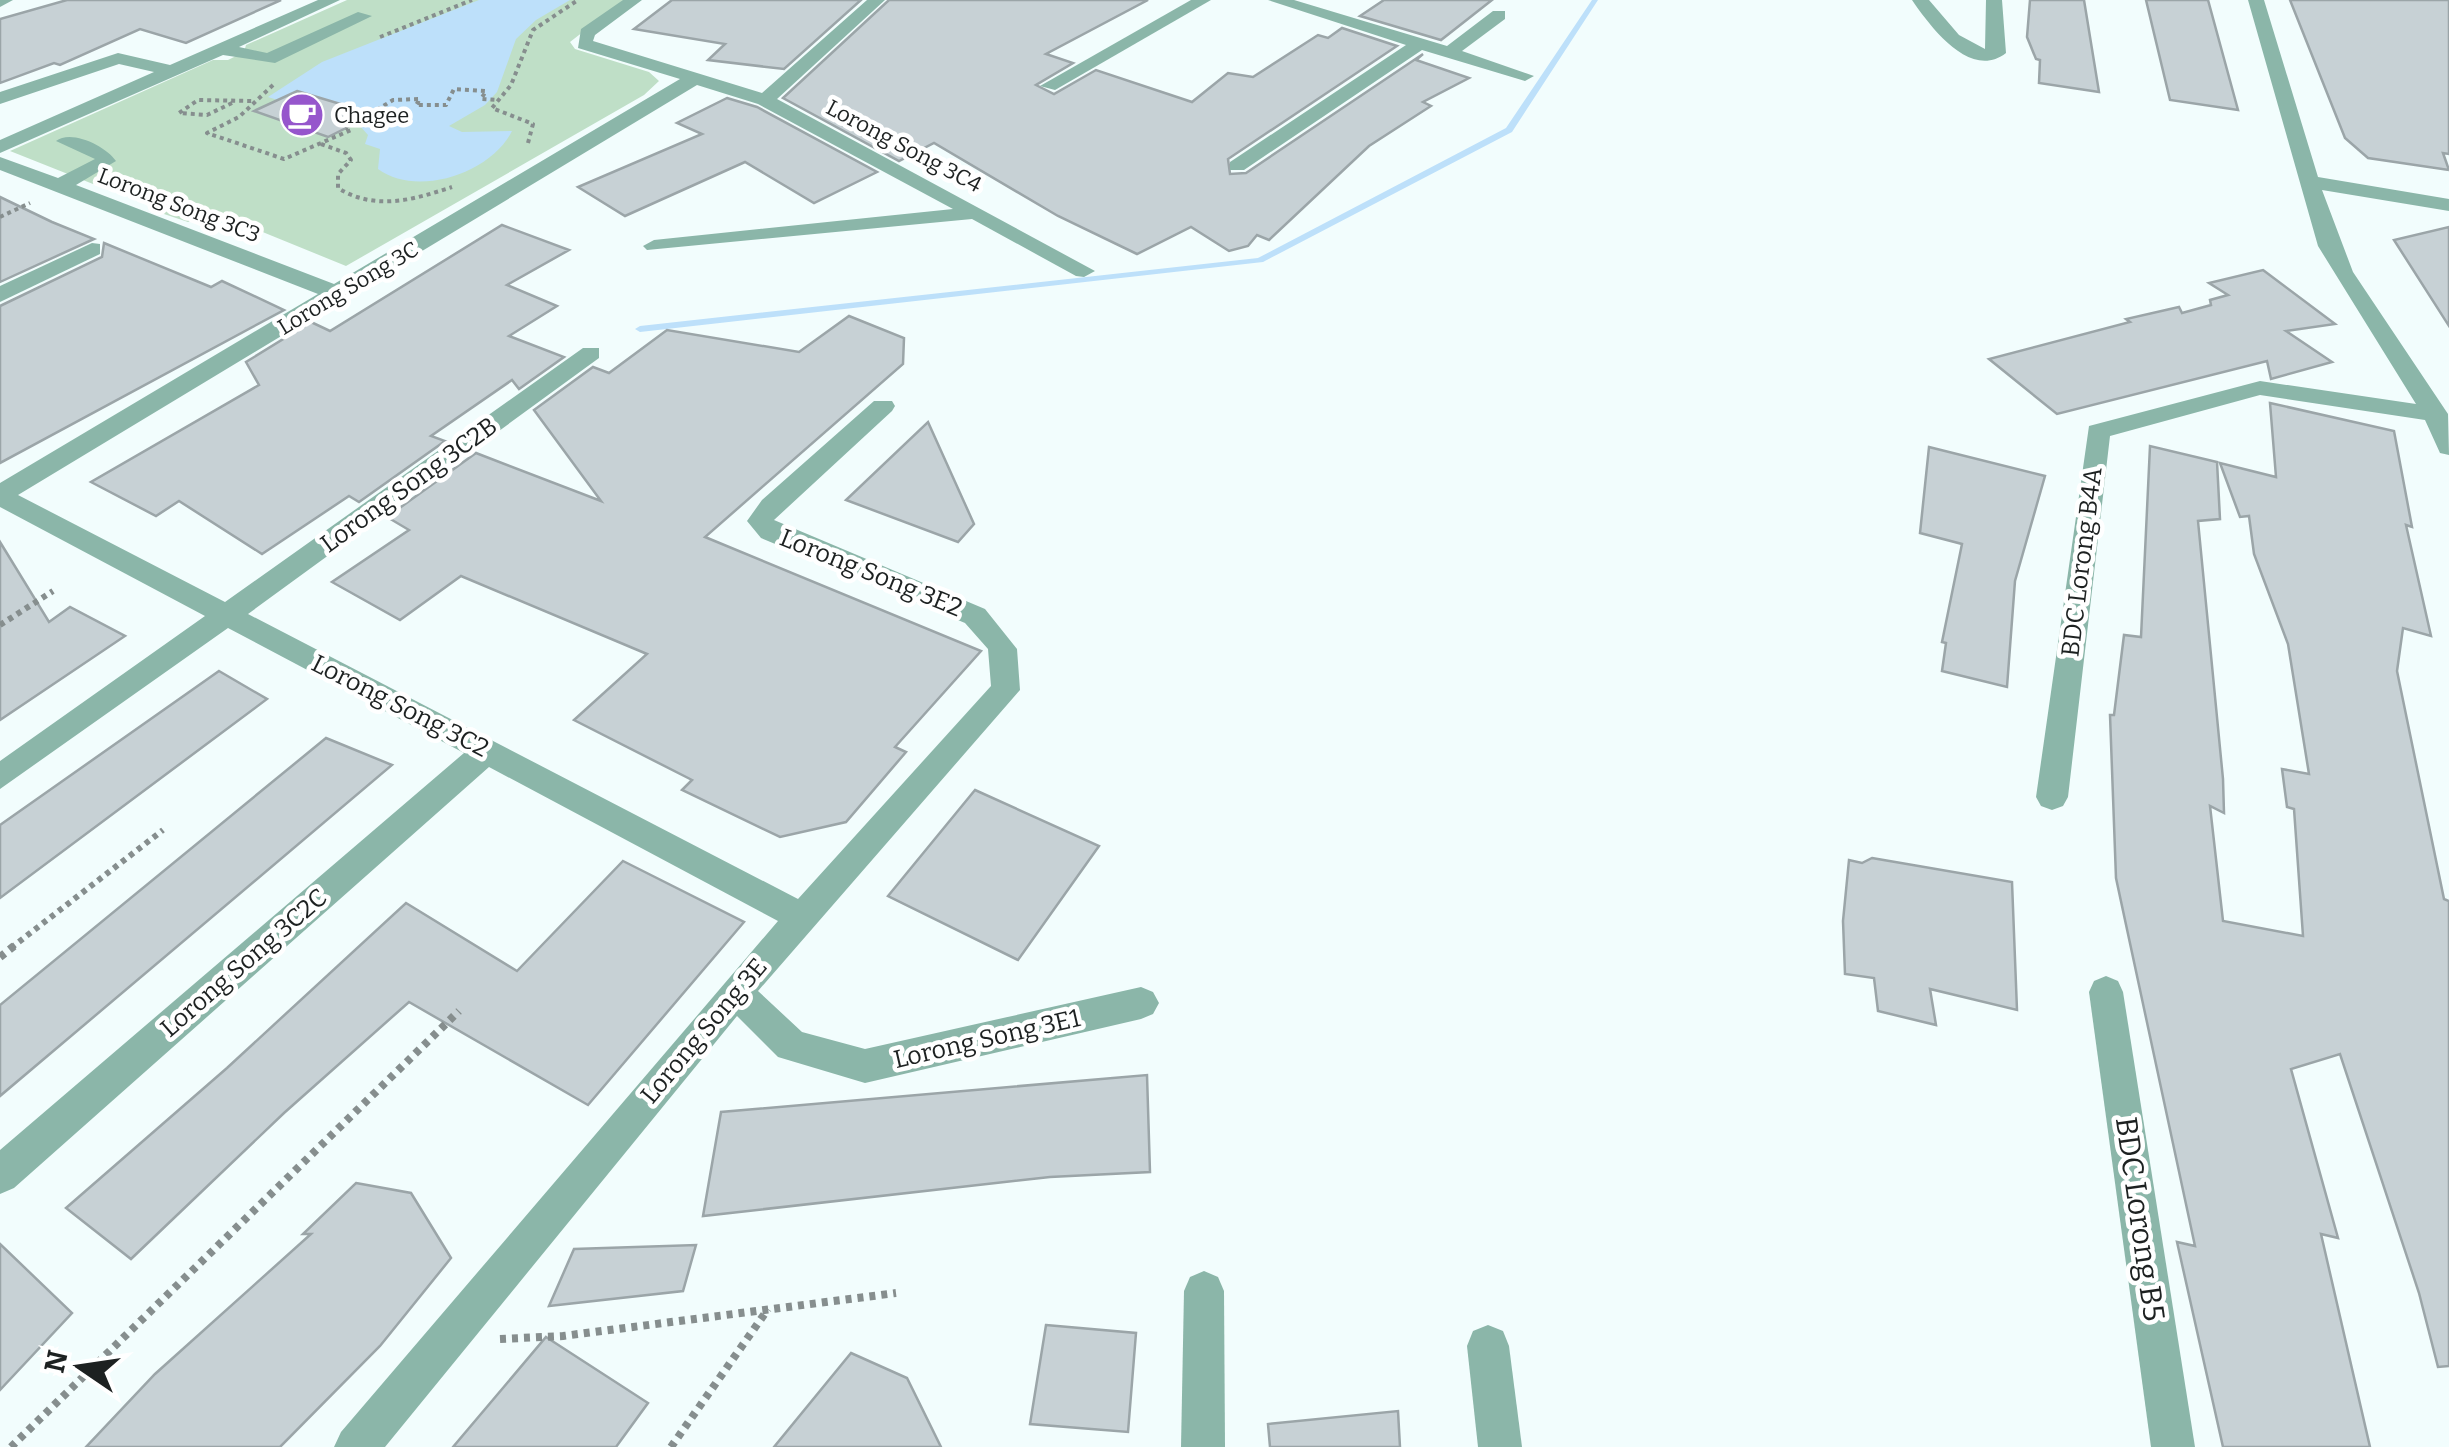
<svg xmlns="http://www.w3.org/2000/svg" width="2449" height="1447" viewBox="0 0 2449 1447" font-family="Bitter,serif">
  <rect width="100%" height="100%" fill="#f2fdfd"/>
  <path fill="#bfdfc7" d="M347 0H624L570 42 575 49 649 72 659 81 644 95 346 266 211 211 188 222 158 212 168 197 123 181 93 184 10 151 213 60H228L244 52 246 45Z"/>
  <path fill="#bde0fa" d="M479 0H570L536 20 516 39 497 92 485 105 449 126 462 132 512 131C491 173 417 198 378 169L380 149 365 144 368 135 360 126 268 97 322 62Z"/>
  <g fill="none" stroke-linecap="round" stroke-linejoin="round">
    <path fill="#bde0fa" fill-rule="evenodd" d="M1592 0H1598L1512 132 1263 262 640 332 635 329 640 326 1258 258 1506 128Z"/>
  </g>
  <g fill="#c7d1d5" stroke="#9ba5a8" stroke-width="2.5">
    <path d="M67 0H281L186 43 140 29 60 65 54 63 0 83V19Z"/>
    <path d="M672 0H861L784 69 708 60 725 44 634 29Z"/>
    <path d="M889 0H1148L1046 54 1073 63 1036 85 1054 94 1096 70 1192 102 1228 73 1253 77 1318 35 1328 38 1342 28 1397 46 1228 159 1230 174 1246 173 1423 54 1416 60 1469 78 1423 102 1431 106 1369 146 1269 240 1257 235 1248 246 1229 251 1191 227 1137 254 1058 216 934 143 899 161 783 98Z"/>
    <path d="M1384 0H1492L1441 40 1360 16Z"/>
    <path d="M2030 0H2084L2099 92 2039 83 2040 60 2036 59 2027 37Z"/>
    <path d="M2146 0H2208L2238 110 2170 100Z"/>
    <path d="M2290 0H2449V154L2443 153 2449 170 2368 158 2345 138Z"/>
    <path d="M297 91 374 114 328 137 254 111Z"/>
    <path d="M727 98 757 107 877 172 814 203 745 162 625 216 578 187 702 134 677 123Z"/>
    <path d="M0 197 52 222 94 239 0 282Z"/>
    <path d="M502 225 569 250 507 285 557 306 509 336 564 357 519 389 512 380 431 436 445 441 359 502 349 496 262 554 179 501 156 516 91 482 259 385 246 362 311 322 330 331Z"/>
    <path d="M2449 227V326L2394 240Z"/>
    <path d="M104 243 211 287 222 281 284 310 0 463V306L102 257Z"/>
    <path d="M2263 270 2335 324 2286 331 2332 362 2271 379 2267 361 2057 414 1989 359 2130 322 2126 319 2179 307 2182 313 2211 305 2210 300 2228 295 2209 283Z"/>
    <path d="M849 316 904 338 903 364 705 537 981 651 895 747 906 752 846 822 780 837 682 790 692 780 574 720 647 654 461 576 400 620 332 582 409 530 387 517 476 453 601 501 534 410 593 367 609 373 667 330 799 352Z"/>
    <path d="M2270 403 2394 431 2412 527 2406 525 2431 636 2403 628 2397 671 2444 899 2449 901V1366L2438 1367 2419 1293 2340 1054 2291 1069 2338 1238 2321 1234 2370 1447H2223L2177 1242 2195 1246 2116 878 2110 715H2114L2124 635 2141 637 2150 446 2217 462 2220 519 2198 521 2223 779 2224 813 2210 806 2223 921 2303 936 2294 809 2287 807 2282 769 2309 774 2288 644 2254 554 2249 516 2240 517 2220 463 2276 477Z"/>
    <path d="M928 422 974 524 958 542 846 500Z"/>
    <path d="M1929 447 2045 476 2015 581 2007 687 1942 671 1946 643 1942 642 1962 544 1920 533Z"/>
    <path d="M0 542 49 622 70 607 125 636 0 720Z"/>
    <path d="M219 671 267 699 0 898V825Z"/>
    <path d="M326 738 392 765 0 1096V1005Z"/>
    <path d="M975 790 1099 846 1018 960 888 896Z"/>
    <path d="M1872 858 2012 882 2017 1010 1930 989 1936 1025 1878 1011 1874 978 1845 974 1843 921 1849 860 1862 863Z"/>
    <path d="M623 861 744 922 588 1105 409 1002 284 1113 131 1259 66 1208 227 1068 406 903 517 971Z"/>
    <path d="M1147 1075 1150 1172 1050 1177 703 1216 721 1112Z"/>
    <path d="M356 1183 411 1193 451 1258 380 1346 280 1447H86L155 1374 311 1234H303Z"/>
    <path d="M0 1244 72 1313 0 1390Z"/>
    <path d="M696 1245 683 1291 549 1306 574 1249Z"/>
    <path d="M1046 1325 1136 1333 1128 1432 1030 1424Z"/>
    <path d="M546 1337 648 1403 616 1447H453Z"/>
    <path d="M851 1353 907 1378 941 1447H774Z"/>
    <path d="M1398 1411 1400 1447H1270L1268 1424Z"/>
  </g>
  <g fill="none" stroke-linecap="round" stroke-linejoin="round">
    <g stroke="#868e8e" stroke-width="4" stroke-dasharray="4 4" stroke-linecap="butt">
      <path d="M380 37 472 0"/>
      <path d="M273 85 239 117 207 133 284 159 351 130 346 128"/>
      <path d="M232 103 207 115 179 113 198 100 252 101"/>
      <path d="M370 114 393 100 420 99 416 105H446L454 89 486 91 481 99 498 100"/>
      <path d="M528 143 533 124 492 108 511 85 533 30 578 0"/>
      <path d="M321 144 346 153 351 160 338 174V188C375 211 413 200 452 187"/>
      <path d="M0 217 30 203"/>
    </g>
    <g stroke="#868e8e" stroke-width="6" stroke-dasharray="5 5" stroke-linecap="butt">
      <path d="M0 625 53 591"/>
      <path d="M11 948 163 830"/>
    </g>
    <g stroke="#868e8e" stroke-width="8" stroke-dasharray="6 6" stroke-linecap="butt">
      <path d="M0 957 14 946"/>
      <path d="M500 1339 563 1336 896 1293"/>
      <path d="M11 1447 459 1011"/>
      <path d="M671 1447 768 1309"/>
    </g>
    <g fill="#8bb6a9" fill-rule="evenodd">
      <path d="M0 0H13L0 7Z"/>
      <path d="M318 0H340L239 47 267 53 358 12 372 16 275 63 223 55 0 153V140L154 72 119 64 0 104V92L118 53 170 65Z"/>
      <path d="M623 0H642L595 35 593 41 762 93 867 0H885L777 99 1095 271 1084 277 1076 276 972 219 647 250 643 246 654 240 953 209 758 104 697 85 18 495 225 602 583 348H599V358L248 614 798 899 991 686 988 649 965 623 761 538 747 521 762 500 874 401H892L895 406 892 411 774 520 985 609 1017 649 1020 690 758 991 802 1032 865 1049 1141 987 1153 992 1159 1003 1153 1014 1141 1019 865 1083 778 1057 737 1016 385 1447H334L341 1432 778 921 489 767 14 1188 0 1194V1150L464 753 228 628 0 789V761L205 616 0 507V483L318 294 0 170V157L58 178 95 159 56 141C71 129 106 146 116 161L76 185 334 284 680 79 578 48 581 29Z"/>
      <path d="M1191 0H1211L1055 90 1040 86Z"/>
      <path d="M1268 0H1294L1447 46 1493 11H1505V19L1462 51 1534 76 1525 81 1422 50 1244 170H1230V162L1406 45Z"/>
      <path d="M1912 0H1929L1959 35 1985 49 1986 0H2002L2006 53C1970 81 1930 26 1912 0Z"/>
      <path d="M2248 0H2264L2318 177 2449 199V211L2322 190 2353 272 2448 414 2449 455 2440 453 2425 420 2260 395 2110 436 2068 797 2063 806 2052 810 2041 806 2036 797 2089 426 2260 381 2416 404 2318 246Z"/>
      <path d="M92 243 100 244V254L0 302V286Z"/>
      <path d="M2106 976 2118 981 2123 992 2195 1447H2151L2089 992 2094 981Z"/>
      <path d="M1204 1271 1218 1277 1224 1291 1225 1447H1181L1184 1291 1190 1277Z"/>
      <path d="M1488 1325 1503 1331 1509 1346 1522 1447H1478L1467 1346 1473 1331Z"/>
    </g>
  </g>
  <defs>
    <symbol id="cafe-disc" viewBox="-11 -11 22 22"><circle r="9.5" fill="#9656cc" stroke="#fff"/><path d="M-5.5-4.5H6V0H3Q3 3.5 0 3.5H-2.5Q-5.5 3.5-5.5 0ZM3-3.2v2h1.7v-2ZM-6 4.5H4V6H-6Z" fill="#fff"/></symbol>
  </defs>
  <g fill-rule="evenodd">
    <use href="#cafe-disc" x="277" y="90" width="50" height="50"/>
  </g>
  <g text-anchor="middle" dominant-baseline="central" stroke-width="9" stroke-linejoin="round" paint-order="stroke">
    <g font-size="22" fill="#1d2121" stroke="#fff" text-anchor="start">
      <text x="334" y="115">Chagee</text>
    </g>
    <g font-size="22" fill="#1d2121" stroke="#fff">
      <text transform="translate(904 146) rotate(28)">Lorong Song 3C4</text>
      <text transform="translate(179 205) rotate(21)">Lorong Song 3C3</text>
      <text transform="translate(348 288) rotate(-31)">Lorong Song 3C</text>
    </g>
    <g font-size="25" fill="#1d2121" stroke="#fff">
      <text transform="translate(409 485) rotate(-36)">Lorong Song 3C2B</text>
      <text transform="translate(2082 562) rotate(-83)">BDC Lorong B4A</text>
      <text transform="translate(871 573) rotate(22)">Lorong Song 3E2</text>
      <text transform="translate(400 706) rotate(27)">Lorong Song 3C2</text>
      <text transform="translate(244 963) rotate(-41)">Lorong Song 3C2C</text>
      <text transform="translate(704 1031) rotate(-50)">Lorong Song 3E</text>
      <text transform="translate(987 1039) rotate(-13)">Lorong Song 3E1</text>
    </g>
    <g font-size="30" fill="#1d2121" stroke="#fff">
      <text transform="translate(2140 1219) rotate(82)">BDC Lorong B5</text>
    </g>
  </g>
  <g transform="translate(80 1367) rotate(283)" stroke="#ffffff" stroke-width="8" paint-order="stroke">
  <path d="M0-8L18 38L0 25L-18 38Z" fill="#1d2121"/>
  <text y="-15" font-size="28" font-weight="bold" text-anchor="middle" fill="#1d2121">N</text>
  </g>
</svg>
